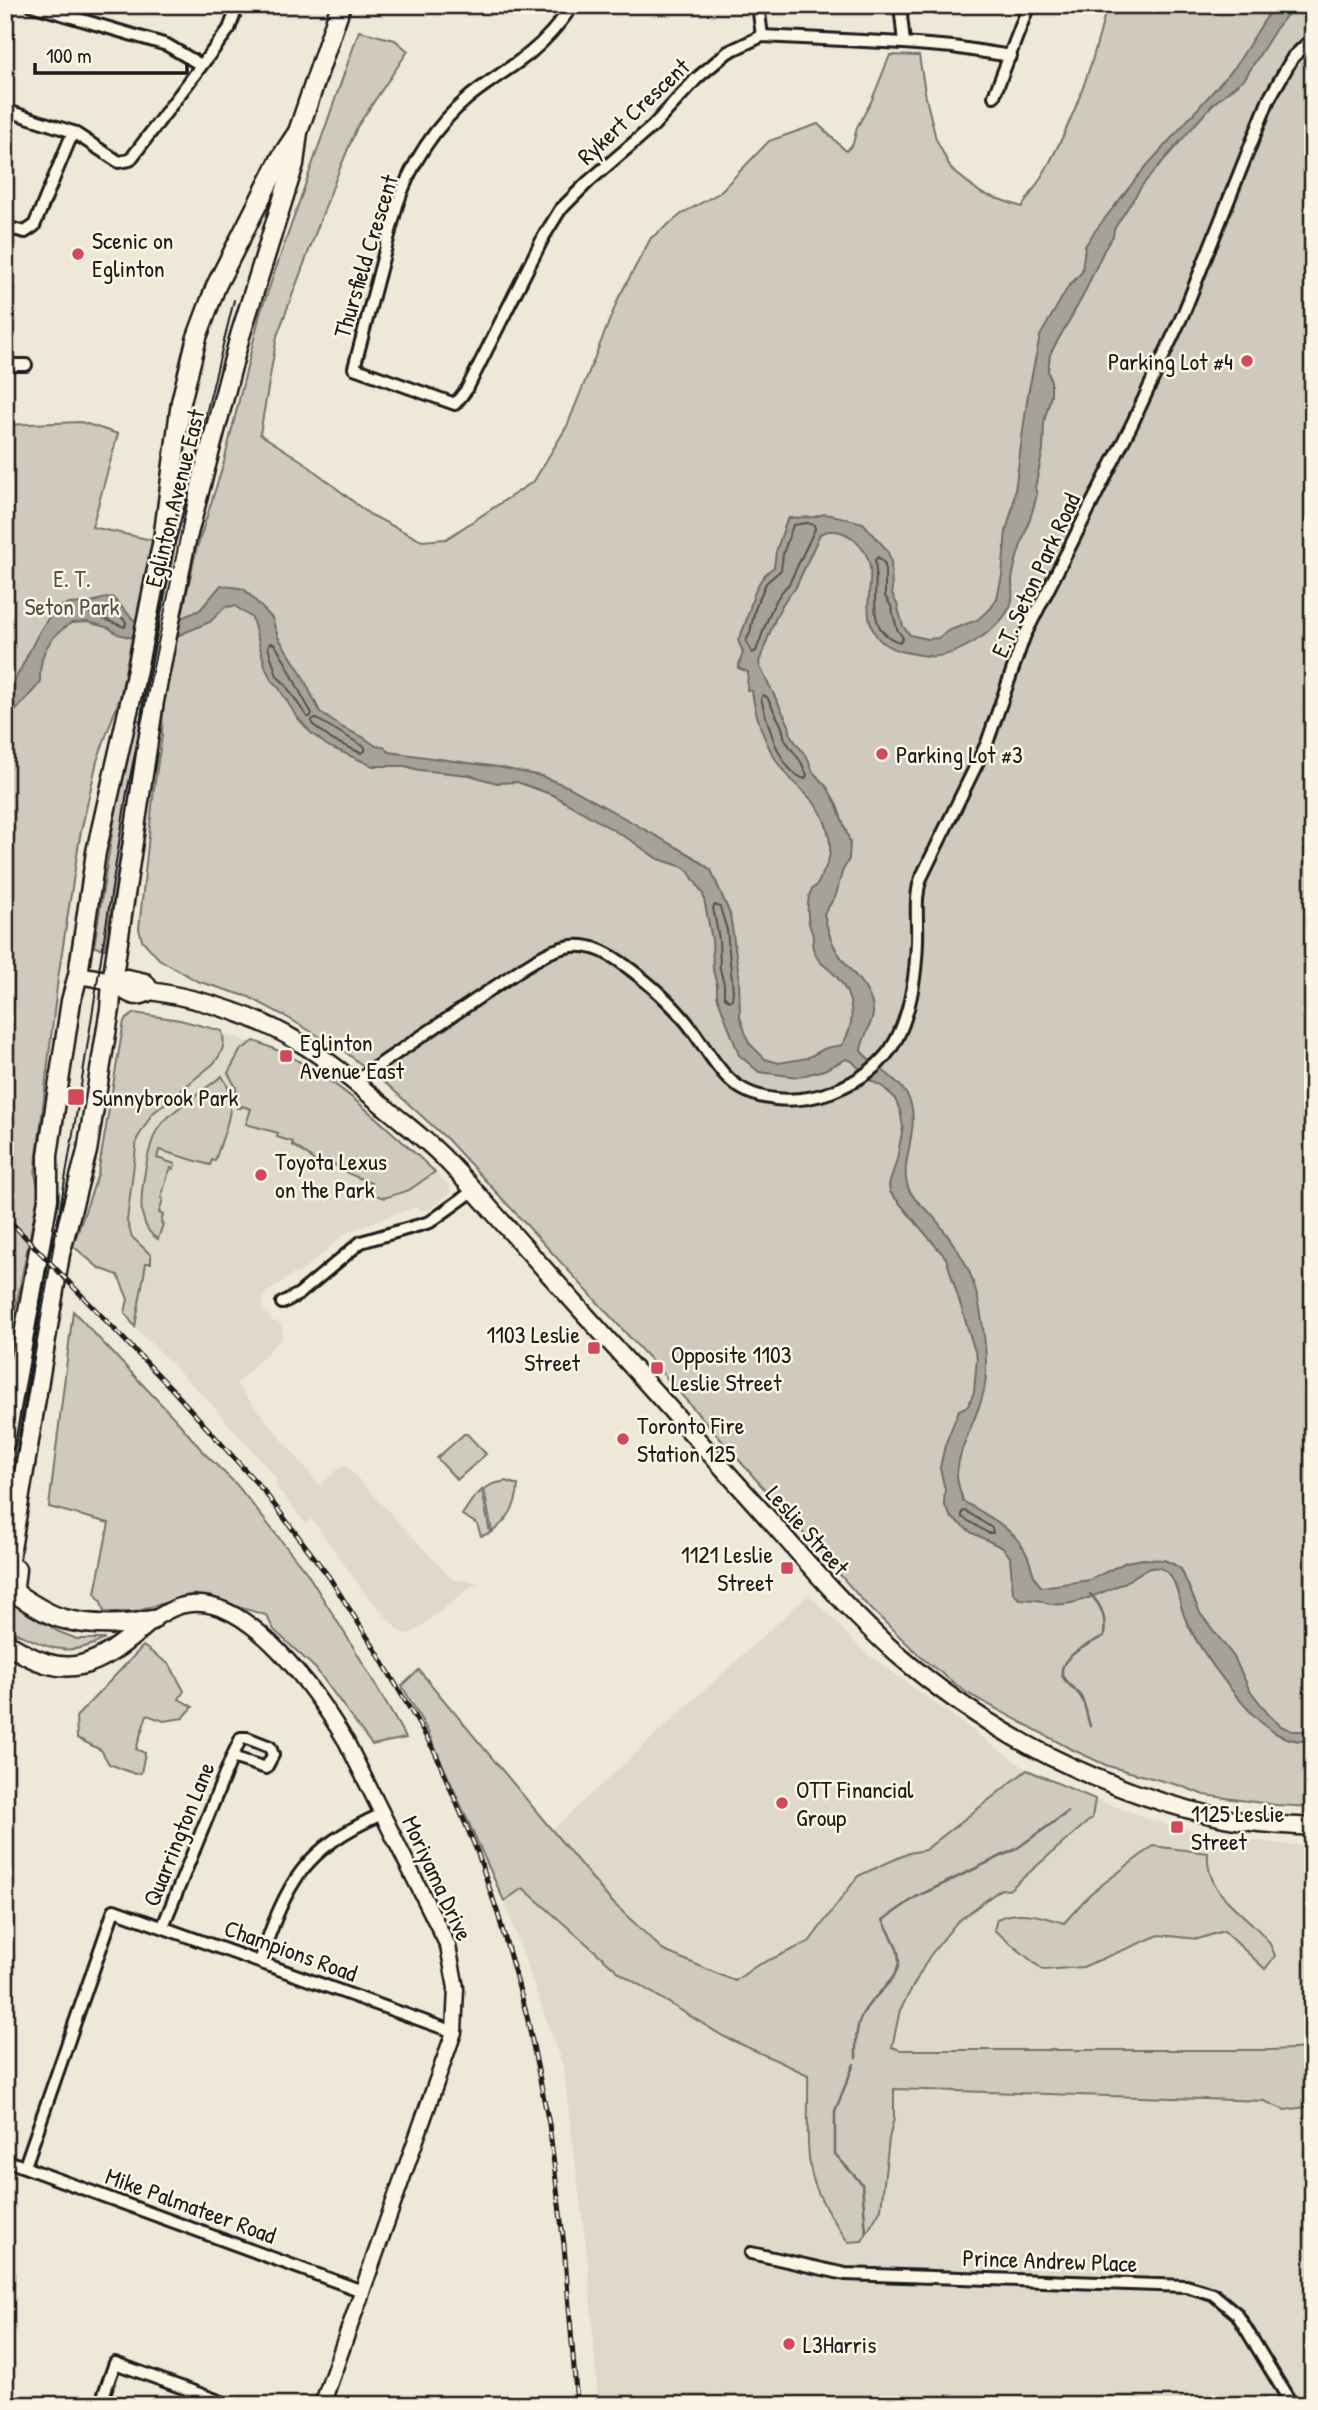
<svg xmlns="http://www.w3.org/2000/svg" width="1318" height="2410" viewBox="0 0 1318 2410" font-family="'Patrick Hand',sans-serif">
  <rect width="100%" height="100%" fill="#eee8d9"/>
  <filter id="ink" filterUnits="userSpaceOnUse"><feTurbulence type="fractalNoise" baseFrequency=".0143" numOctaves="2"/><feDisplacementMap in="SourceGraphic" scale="14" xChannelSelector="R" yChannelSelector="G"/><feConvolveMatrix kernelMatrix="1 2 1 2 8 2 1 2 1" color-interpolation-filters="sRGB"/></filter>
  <g filter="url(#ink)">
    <g fill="#ded9cb">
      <path d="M134 1013 180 1020 282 1052 306 1065 363 1107 449 1185 451 1192 427 1211 414 1207 346 1233 300 1273 292 1275 266 1293 263 1298 262 1309 272 1321 281 1323 283 1337 236 1384 320 1485 344 1464 453 1580 478 1582 414 1632 406 1634 399 1631 363 1591 312 1519 305 1523 275 1485 277 1479 211 1404 135 1327 125 1313 128 1299 118 1275 99 1268 73 1246 98 1174 124 1021Z"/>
      <path d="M809 1594 863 1651 1027 1770 925 1850 909 1853 858 1876 809 1942 756 1966 736 1982 664 1951 610 1900 552 1830Z"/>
      <path d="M1095 1799 1158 1822 1184 1828 1277 1844 1313 1846V2048L1271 2050H900L892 2047 900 2010 929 1957 957 1922 1001 1889 1009 1890 1092 1818Z"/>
      <path d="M523 1887 620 1973 723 2036 805 2075 896 2090 1264 2101 1285 2110 1313 2106V2405H598L588 2263 563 2067 504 1901Z"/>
    </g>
    <g fill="#cfcabd" stroke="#76736c" stroke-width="2">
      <path d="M1107 5H1313V1807L1276 1805 1204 1795 1181 1786 1108 1766 1069 1748 967 1693 923 1659 864 1602 656 1366 534 1233 448 1140 390 1087 344 1051 283 1015 249 997 197 981 159 959 142 940 139 929 154 788 162 736 163 701 196 551 224 462 260 314 359 31 395 40 408 51 357 127 338 173 277 336 260 434 302 461 369 514 422 541 446 539 534 481 567 426 619 297 651 238 683 213 719 193 769 141 818 124 846 151 853 144 857 127 871 102 890 55 919 56 926 98 936 139 951 169 981 193 1022 207C1065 146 1090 78 1107 5Z"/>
      <path d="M81 422 118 434 92 527 152 540 120 697 97 761 80 836 58 978 35 1174 39 1191 5 1361V425Z"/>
      <path d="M132 718 142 721 105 949 94 947 112 833Z"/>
      <path d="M134 1013 180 1020 222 1031C226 1045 222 1054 213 1064L152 1114 137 1139 127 1221 132 1237 151 1255V1263H146L135 1327 125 1313 128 1299 118 1275 99 1268 73 1246 98 1174 124 1021Z"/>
      <path d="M254 1041C325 1065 381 1122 435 1172L409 1190 384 1198 367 1192 371 1183C355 1176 340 1172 329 1159L322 1167C311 1158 301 1149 292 1145L293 1142 277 1137 278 1133 246 1124 251 1109 242 1106 241 1108H237L236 1087 228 1073 240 1051Z"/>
      <path d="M222 1076C241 1102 223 1133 215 1161L212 1160 210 1165 159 1150 157 1158 175 1164 174 1169 171 1168C166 1177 165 1187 161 1198L163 1199 159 1213 163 1215 161 1223 163 1224 158 1239C150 1235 145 1226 143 1217 138 1200 148 1142 159 1127 173 1109 203 1091 222 1076Z"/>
      <path d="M39 1284 48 1286 5 1533V1483Z"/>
      <path d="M73 1311 178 1422 205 1454 236 1484 307 1573 357 1653 406 1738 372 1745 316 1669 274 1630 266 1615 193 1594 135 1612H104L101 1602 95 1593 109 1523 49 1507Z"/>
      <path d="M464 1434H467L486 1454 457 1480 437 1458Z"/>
      <path d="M506 1481 518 1485C517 1506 508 1520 492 1532L484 1489 493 1484Z"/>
      <path d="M482 1490 490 1533 481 1536 477 1524 462 1515 472 1500Z"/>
      <path d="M17 1600 57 1631 77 1639H105C63 1660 48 1646 9 1630L11 1609Z"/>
      <path d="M143 1646 170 1665 184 1691 179 1699 193 1707 183 1718 164 1721 147 1715 136 1749 145 1753 141 1773 135 1774 109 1764 101 1750 77 1738 76 1717Z"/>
      <path d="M419 1670 610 1900 664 1951 735 1981 756 1966 809 1942 858 1876 909 1853 925 1850 1027 1770 1095 1799 1092 1818 1009 1890 1001 1889 957 1922 929 1957 900 2010 892 2047 900 2050H1271L1313 2048V2106L1285 2110 1264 2101 894 2089V2118L889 2139 881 2209 862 2241 848 2242C836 2224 823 2206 815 2185 804 2158 809 2106 808 2075L723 2036 620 1973 523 1888 504 1901 427 1730 402 1686Z"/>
      <path d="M1153 1846 1208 1853C1205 1897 1246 1911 1268 1941 1271 1945 1273 1951 1275 1956L1265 1969 1224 1931 1198 1939 1159 1935 1083 1967 1043 1970 994 1930 997 1919C1020 1909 1042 1916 1064 1923L1091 1893Z"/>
    </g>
    <path fill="#a7a299" stroke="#6f6c67" stroke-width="2" d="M1274 5H1300L1287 15 1275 30 1245 78 1213 104 1143 184 1114 229 1113 236 1104 250 1082 298 1050 354 1048 371 1051 382V395L1044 422 1043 450 1035 488 1037 494C1031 523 1015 552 1012 581 1012 589 1014 598 1010 607 998 631 953 660 927 656 910 653 891 652 878 638 856 610 881 575 864 551 854 536 837 525 820 534L795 589C777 603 768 641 759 662L760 667 789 725 791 736 808 759 813 772 827 787 836 803 850 842 849 859 842 872 836 895 824 914C827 927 830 940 837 951 847 970 875 990 873 1014 871 1027 862 1038 861 1051 875 1068 896 1076 907 1095 923 1122 900 1160 907 1184 911 1200 927 1208 937 1221 950 1239 965 1258 972 1279 981 1303 987 1349 986 1374 985 1410 959 1439 957 1475 957 1483 961 1493 963 1501 986 1515 1014 1528 1026 1553 1032 1564 1032 1579 1042 1587L1090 1580 1126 1562 1143 1559 1164 1560 1173 1564 1181 1569 1200 1613 1234 1657 1249 1689 1269 1715 1281 1726 1292 1731H1313V1740C1300 1743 1289 1740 1277 1734 1248 1718 1198 1649 1185 1618 1178 1603 1179 1580 1164 1570 1150 1561 1135 1578 1122 1584 1101 1593 1073 1607 1051 1604 1046 1604 1045 1602 1041 1601 1034 1599 1026 1600 1019 1599L1013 1592 1010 1557 1003 1548 972 1533 951 1517 944 1504 945 1490 940 1468 945 1445 959 1410 968 1406 974 1392 977 1358 946 1258 890 1192 889 1185 897 1159 903 1127 900 1110 894 1097 883 1087 870 1080 852 1061 846 1059 824 1070 798 1077 759 1072 739 1055 717 996V985L713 970 712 940 703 894 688 871 683 867 656 858 632 841 553 795 517 782 497 783 469 775 419 770 405 766H373L328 746 311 733 296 716 279 688 272 681 266 669 252 618 235 606 225 607 210 622 165 641H144L118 634 109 628 88 622 71 623C47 639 39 654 40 683L5 723V695C23 675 39 615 64 605 70 603 79 604 86 603 95 602 103 598 112 597L135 621 160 627 200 610 221 585 244 589 272 618 278 637 300 671 320 712 341 727 363 737 376 746 384 747 389 752 498 767 541 776 569 787 692 856 711 870 730 914 739 975 740 1017 749 1043 765 1059 779 1063 807 1058 826 1048 842 1045C857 1022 854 996 836 976 826 965 818 965 813 948 811 940 813 946 813 938 813 933 810 928 809 923 807 914 807 900 811 891 815 884 814 890 818 883 829 862 834 853 827 828 819 800 803 794 786 774 767 751 756 720 752 691L747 690 748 672 738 668 743 652 738 640C753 616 748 584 774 567L776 552 786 522 789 518 814 517 824 514 836 516 863 523 887 550 891 561 892 594 897 604 903 626 910 635 928 639 938 638 948 631 977 620 991 608 997 598 1002 576 1006 531 1013 506 1028 394 1040 336 1068 287 1082 272 1085 246 1095 231 1143 170 1235 67Z"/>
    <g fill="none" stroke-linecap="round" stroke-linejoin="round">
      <g stroke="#54524e" stroke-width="2">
        <path d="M807 523 814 525 815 529 789 584C771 600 765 629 756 651L752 653 746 641 750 633 755 609 766 583 781 570 783 554 793 525Z"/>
        <path d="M878 557 885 564V596L891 606 897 629 903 638 900 642C862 632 880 587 875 560Z"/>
        <path d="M110 605 126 622 125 627 90 614 92 610Z"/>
        <path d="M270 643 274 644C290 665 297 691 312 713L310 717H307L285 684 277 676 268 647Z"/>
        <path d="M763 695 767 697 782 727 785 740 801 762 807 775 805 779C778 771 768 722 761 699Z"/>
        <path d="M315 718 365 747V751L361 753 332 740 312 724V720Z"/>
        <path d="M715 905 720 907 727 930 733 991 732 999 729 1001 724 996V984L720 969 719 939 713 908Z"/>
        <path d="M966 1511 992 1528 993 1533H988L962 1517V1512Z"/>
      </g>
      <g stroke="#6f6c67" stroke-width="2.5">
        <path d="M1090 1726C1087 1717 1086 1707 1082 1699 1078 1690 1067 1685 1063 1677 1055 1658 1091 1643 1104 1636 1106 1618 1103 1607 1090 1594"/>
        <path d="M856 2058C856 2041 855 2025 865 2010 874 1995 898 1980 899 1961 899 1946 889 1933 883 1920L916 1897 1016 1849 1068 1812"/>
        <path d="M854 2064 835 2111V2154L862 2184 866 2232"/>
      </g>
      <defs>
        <g id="minor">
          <path d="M31 5 167 45 201 65"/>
          <path d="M573 5C561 22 546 40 530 53 510 69 487 82 468 98 435 126 411 164 397 205L354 368 455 404 467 389 544 236 560 210 588 182 653 126 697 78 728 52 762 36 904 43 953 47 1011 56"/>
          <path d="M758 5 762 36"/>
          <path d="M900 5 904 43"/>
          <path d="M5 6V5"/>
          <path d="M994 96 1029 5"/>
          <path d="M5 110 73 132 119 162 130 160 229 29 238 5"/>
          <path d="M5 227 25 232 34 226 73 132"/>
          <path d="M5 365H26"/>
          <path d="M354 1082 524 967C539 958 554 948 572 946 593 944 610 954 626 966 649 983 670 1001 688 1024 701 1041 711 1060 726 1076 752 1104 797 1104 831 1092 857 1082 883 1065 896 1040 911 1011 916 973 917 941 918 919 914 898 921 878L987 743 1024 637 1132 424 1184 312 1269 99 1293 57 1313 38"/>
          <path d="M282 1303 299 1294 361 1242 430 1222 473 1191"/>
          <path d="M163 1926 232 1757 266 1768 273 1755 270 1747 247 1738H241L232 1757"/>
          <path d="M260 1961C287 1882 303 1849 382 1814"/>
          <path d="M5 2160 362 2291"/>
          <path d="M25 2166 114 1910 454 2032"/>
          <path d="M751 2253 845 2274 1186 2286 1213 2294 1237 2314 1292 2405"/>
          <path d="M100 2405 115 2363 230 2405"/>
        </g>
        <path id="tertiary" d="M152 1620C164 1613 176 1605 191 1604 252 1598 318 1695 346 1741L448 1946 456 1988 454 2032 322 2405"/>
        <g id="secondary">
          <path d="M78 975C88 977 102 978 111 982 127 990 131 1003 151 991 201 999 254 1015 297 1041 329 1060 358 1085 386 1108 405 1124 425 1139 442 1156 467 1181 489 1208 512 1233 588 1317 663 1402 740 1487 791 1543 839 1603 897 1654 989 1734 1105 1793 1224 1818 1253 1824 1284 1825 1313 1827"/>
          <path d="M112 982 127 978 145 982 151 991"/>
        </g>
        <g id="primary">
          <path d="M5 1442 48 1199V1155L71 1001 78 975 96 852 132 694 163 540 181 402 197 337 216 286 282 156 296 135"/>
          <path d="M16 1569 14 1587 16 1594C31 1603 47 1615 64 1619 91 1626 125 1626 152 1620"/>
          <path d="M5 1585 60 1254 87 1151 110 1009 112 982 154 701 185 545 240 336 294 164 298 132 341 5"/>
          <path d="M5 1642C67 1685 97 1667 149 1622"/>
        </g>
      </defs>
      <use href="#minor" stroke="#1c1c1c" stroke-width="16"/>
      <use href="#tertiary" stroke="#1c1c1c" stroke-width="19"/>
      <use href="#secondary" stroke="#1c1c1c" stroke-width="21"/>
      <use href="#primary" stroke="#1c1c1c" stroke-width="23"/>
      <use href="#minor" stroke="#fcf5e5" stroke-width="10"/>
      <use href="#tertiary" stroke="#fcf5e5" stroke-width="14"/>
      <use href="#secondary" stroke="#fcf5e5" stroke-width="16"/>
      <use href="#primary" stroke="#fcf5e5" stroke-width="18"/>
      <path stroke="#1c1c1c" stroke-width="2" d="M5 1526 79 1099 127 792 205 418 234 300"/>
      <defs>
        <path id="rail" d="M5 1216 171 1388 263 1490 329 1577 375 1649 435 1752 477 1851 498 1914 527 2016 549 2124 564 2245 577 2405"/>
      </defs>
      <use href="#rail" stroke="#1c1c1c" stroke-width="5"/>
      <use href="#rail" stroke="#fcf5e5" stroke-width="2.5" stroke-dasharray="8" stroke-linecap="butt"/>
    </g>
  </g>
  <g fill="#d1495b" stroke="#fcf5e5" stroke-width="2.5">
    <circle cx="78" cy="254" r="7"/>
    <circle cx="1247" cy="361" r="7"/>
    <circle cx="882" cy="754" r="7"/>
    <rect x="279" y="1049" width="14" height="14" rx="3.5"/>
    <rect x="67" y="1088" width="18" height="18" rx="3.5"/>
    <circle cx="261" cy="1175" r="7"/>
    <rect x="587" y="1341" width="14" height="14" rx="3.5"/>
    <rect x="650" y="1361" width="14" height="14" rx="3.5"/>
    <circle cx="623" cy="1439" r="7"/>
    <rect x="780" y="1561" width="14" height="14" rx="3.5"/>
    <circle cx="782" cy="1803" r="7"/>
    <rect x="1170" y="1820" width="14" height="14" rx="3.5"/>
    <circle cx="789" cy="2344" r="7"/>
  </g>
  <g text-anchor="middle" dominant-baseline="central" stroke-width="5" stroke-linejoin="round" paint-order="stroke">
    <g font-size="24" fill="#1c1c1c" stroke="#fcf5e5">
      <text transform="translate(633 111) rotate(-43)">Rykert Crescent</text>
      <text transform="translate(365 256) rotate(-73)">Thursfield Crescent</text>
      <text transform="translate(174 498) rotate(-76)">Eglinton Avenue East</text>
      <text transform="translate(1035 575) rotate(-65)">E.T. Seton Park Road</text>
      <text transform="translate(808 1530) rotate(48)">Leslie Street</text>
      <text transform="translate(178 1834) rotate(-68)">Quarrington Lane</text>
      <text transform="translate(438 1878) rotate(65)">Moriyama Drive</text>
      <text transform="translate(291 1950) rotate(20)">Champions Road</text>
      <text transform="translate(191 2205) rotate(20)">Mike Palmateer Road</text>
      <text transform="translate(1050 2260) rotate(2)">Prince Andrew Place</text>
    </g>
    <g font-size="24" fill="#1c1c1c" stroke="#fcf5e5" text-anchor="start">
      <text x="92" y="240">Scenic on<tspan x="92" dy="28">Eglinton</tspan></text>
      <text x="1233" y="361" text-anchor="end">Parking Lot #4</text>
      <text x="896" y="754">Parking Lot #3</text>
      <text x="300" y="1042">Eglinton<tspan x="300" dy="28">Avenue East</tspan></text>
      <text x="92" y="1097">Sunnybrook Park</text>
      <text x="275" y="1161">Toyota Lexus<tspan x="275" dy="28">on the Park</tspan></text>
      <text x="580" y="1334" text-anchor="end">1103 Leslie<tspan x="580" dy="28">Street</tspan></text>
      <text x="671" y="1354">Opposite 1103<tspan x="671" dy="28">Leslie Street</tspan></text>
      <text x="637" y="1425">Toronto Fire<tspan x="637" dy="28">Station 125</tspan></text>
      <text x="773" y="1554" text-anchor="end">1121 Leslie<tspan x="773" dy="28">Street</tspan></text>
      <text x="796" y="1789">OTT Financial<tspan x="796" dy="28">Group</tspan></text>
      <text x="1191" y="1813">1125 Leslie<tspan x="1191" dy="28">Street</tspan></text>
      <text x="803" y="2344">L3Harris</text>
    </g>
    <g font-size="24" fill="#52504c" stroke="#fcf5e5">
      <text x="72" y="578">E. T.<tspan x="72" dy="28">Seton Park</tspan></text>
    </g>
  </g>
  <rect width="1318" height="2410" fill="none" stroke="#fcf5e5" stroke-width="28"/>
  <rect x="14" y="14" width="1290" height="2382" fill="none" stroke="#1c1c1c" stroke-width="2.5" filter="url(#ink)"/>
  <path d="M35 63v10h152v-10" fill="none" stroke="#1c1c1c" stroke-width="3.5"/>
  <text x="46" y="63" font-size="21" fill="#1c1c1c" stroke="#fcf5e5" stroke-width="5" paint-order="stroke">100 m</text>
</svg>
